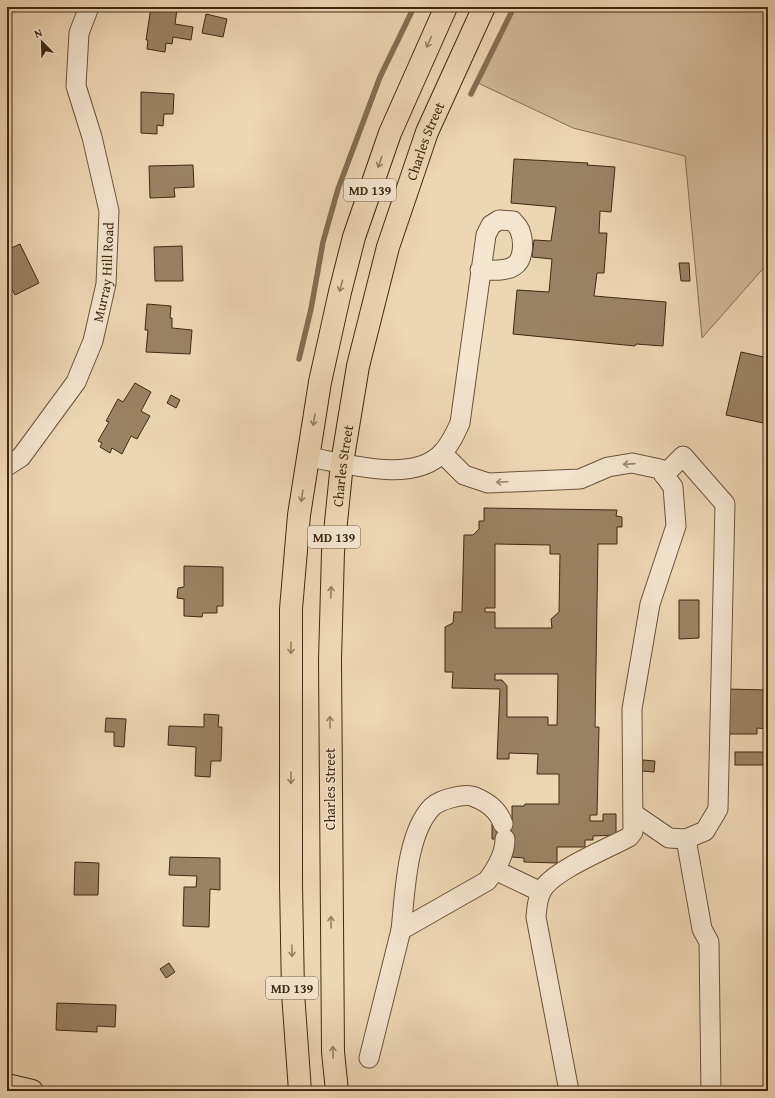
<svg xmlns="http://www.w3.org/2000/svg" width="775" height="1098" viewBox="0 0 775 1098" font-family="'Gentium Book Plus',serif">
  <rect width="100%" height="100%" fill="#edd7b3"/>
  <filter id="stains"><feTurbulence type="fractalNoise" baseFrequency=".005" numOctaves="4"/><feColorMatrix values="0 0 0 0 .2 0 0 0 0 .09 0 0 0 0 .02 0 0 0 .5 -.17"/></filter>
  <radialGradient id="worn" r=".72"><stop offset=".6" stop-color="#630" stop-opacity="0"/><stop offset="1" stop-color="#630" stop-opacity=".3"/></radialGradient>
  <path fill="#d0b997" stroke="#887154" d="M515 7H768V263L702 338 685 156 573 128 478 83Z"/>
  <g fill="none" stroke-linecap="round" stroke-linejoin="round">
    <g stroke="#846e51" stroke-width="5.5">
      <path d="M471 94 514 7"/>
      <path d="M299 359 311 309 323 242 338 189 380 77 414 7"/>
    </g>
  </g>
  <g fill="#9a8365" stroke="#402910" fill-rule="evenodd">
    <path d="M151 7 177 9 175 24 193 27 191 40 173 37 172 44 166 43 165 52 147 49 148 40H146Z"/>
    <path d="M206 14 227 19 223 37 202 33Z"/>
    <path d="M141 92 174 94 173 114H164L163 126 157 125V134L141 133Z"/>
    <path d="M514 159 588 163 587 165 615 167 611 212 600 211 599 233H607L604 273H597L594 296 666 302 663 346 636 344 635 346 513 334 517 290 549 292 552 259 532 257 534 240 551 241 556 207 511 203Z"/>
    <path d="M193 165 194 187 174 188 175 197 150 198 149 166Z"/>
    <path d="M20 244 39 283 15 295 12 289 7 291V250Z"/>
    <path d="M182 246 183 281H155L154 247Z"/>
    <path d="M679 263H689L690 281H681Z"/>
    <path d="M147 304 171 306 170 318H172V328L192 330 190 354 146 352 148 330H145Z"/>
    <path d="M741 352 768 358V424L726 415Z"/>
    <path d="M135 383 151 392 141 411 150 416 137 439 131 436 122 454 112 448 110 453 100 447 102 443 98 441 109 422 106 421 118 399 123 402Z"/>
    <path d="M171 395 180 400 176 408 167 403Z"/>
    <path d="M484 508 617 510 616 516 622 517V527H617V544H598L595 727H599L597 815H590V821H603V814H616V835L593 836V840H585V847H557V863L524 862V858L512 857V839H492V824H512V806H524L525 804H559V774H537L538 754 509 753V759H497L500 689 452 688 453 672H445V627L453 623 454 612H462L464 535H473L479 529V521H484ZM495 544 550 545V554H560L559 612 551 619 552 628H495V612H485V608H495ZM495 674H558L557 725H548V717H507V686L502 680H495Z"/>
    <path d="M184 566 223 567V606H217V613H203L202 617 184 616V599L177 598 178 588 184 587Z"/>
    <path d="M679 600H699V638L679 639Z"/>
    <path d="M727 689 768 690V729L757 728V734H726Z"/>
    <path d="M204 714 219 715 218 727H222L221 761H211L210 777 195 776 196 747 168 745 169 726 204 727Z"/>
    <path d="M106 718 126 719 124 747 114 746V732H105Z"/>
    <rect x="735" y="752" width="33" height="13"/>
    <path d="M643 760 655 761 654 772 642 771Z"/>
    <path d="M170 857 220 858V890L210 889 209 927 183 926 184 887H196L197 876 169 875Z"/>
    <path d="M75 862 99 863 98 895H74Z"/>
    <path d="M169 963 175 972 166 978 160 969Z"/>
    <path d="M57 1003 116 1005 115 1027 97 1026V1032L56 1030Z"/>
  </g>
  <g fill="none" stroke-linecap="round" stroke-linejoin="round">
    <defs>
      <g id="minor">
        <path d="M442 453 464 475 488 483 580 479 608 467 632 463 660 469 673 487 676 526 650 604 632 709 633 832 629 837C607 849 554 870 542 890 537 898 537 908 536 917L569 1091"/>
        <path d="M308 457C345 463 414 485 443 452 451 443 455 434 460 423L486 235 491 225 499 220 513 221C515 224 519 227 520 231 524 241 524 260 514 266 505 272 491 270 480 270"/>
        <path id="s1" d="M7 466 21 457 76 382 93 341 106 284 109 211 92 137 76 86 79 33 89 7"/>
        <path d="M664 475 683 456 725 504 718 809 705 831 686 839 702 929 709 942 711 1091"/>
        <path d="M634 814 669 838 686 839"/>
        <path d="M503 824C498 809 486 801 472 796 466 795 458 796 451 798 444 800 437 802 432 807 406 834 405 895 401 930L487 881C496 869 505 855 505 839"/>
        <path d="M495 870 541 892"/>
        <path d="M369 1058 401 930"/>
      </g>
      <g id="major">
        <path d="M7 1085 32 1091"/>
        <path d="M300 1091 293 993 291 884V609L299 515 320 382 340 292 354 237 390 133 446 7"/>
        <path id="s2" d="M337 1091 333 1052 330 660 333 552 342 463 358 366 388 247 427 132 484 7"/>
      </g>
    </defs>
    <use href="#minor" stroke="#6b5439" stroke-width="21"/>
    <use href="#major" stroke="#402910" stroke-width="24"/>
    <use href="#minor" stroke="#f3e5ce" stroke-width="19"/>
    <use href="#major" stroke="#edd7b3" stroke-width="22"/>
  </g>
  <defs><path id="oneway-shaft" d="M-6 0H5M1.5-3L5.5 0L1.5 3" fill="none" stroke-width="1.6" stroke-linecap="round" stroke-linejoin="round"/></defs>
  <g stroke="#968062">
    <use href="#oneway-shaft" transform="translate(429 42) rotate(114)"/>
    <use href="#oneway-shaft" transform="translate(380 162) rotate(109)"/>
    <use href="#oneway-shaft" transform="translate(341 286) rotate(105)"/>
    <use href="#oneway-shaft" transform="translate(314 420) rotate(100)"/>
    <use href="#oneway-shaft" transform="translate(302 496) rotate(99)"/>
    <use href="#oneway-shaft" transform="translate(331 592) rotate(-88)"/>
    <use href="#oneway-shaft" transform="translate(291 648) rotate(90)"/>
    <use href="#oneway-shaft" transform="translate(330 722) rotate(-90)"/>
    <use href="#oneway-shaft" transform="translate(291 778) rotate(90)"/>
    <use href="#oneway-shaft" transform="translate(331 922) rotate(-91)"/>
    <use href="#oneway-shaft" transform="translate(292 951) rotate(89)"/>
    <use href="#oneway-shaft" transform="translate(333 1052) rotate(-92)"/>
  </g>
  <g stroke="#9a876f">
    <use href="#oneway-shaft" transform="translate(629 464) rotate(176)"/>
    <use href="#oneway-shaft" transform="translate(502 482) rotate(178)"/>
  </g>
  <g text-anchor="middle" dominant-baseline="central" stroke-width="3" stroke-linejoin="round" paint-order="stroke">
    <g fill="#f3e5ce" stroke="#766149" stroke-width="1">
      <rect x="344" y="179" width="52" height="22" rx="3"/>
      <rect x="308" y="526" width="52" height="22" rx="3"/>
      <rect x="266" y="977" width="52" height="22" rx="3"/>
    </g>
    <g font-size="13" font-weight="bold" fill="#402910">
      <text x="370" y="190">MD 139</text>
      <text x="334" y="537">MD 139</text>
      <text x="292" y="988">MD 139</text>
    </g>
    <g font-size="14" fill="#402910" stroke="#f3e5ce">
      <text stroke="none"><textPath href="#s2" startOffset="962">Charles Street</textPath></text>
      <text stroke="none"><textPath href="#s1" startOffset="224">Murray Hill Road</textPath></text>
      <text stroke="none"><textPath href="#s2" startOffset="626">Charles Street</textPath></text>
      <text transform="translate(330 789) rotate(-90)">Charles Street</text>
    </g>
  </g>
  <rect width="775" height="1098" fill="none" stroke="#edd7b3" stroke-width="24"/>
  <rect x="8" y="8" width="759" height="1082" fill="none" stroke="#402910" stroke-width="2"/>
  <rect x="12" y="12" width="751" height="1074" fill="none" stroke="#402910"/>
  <g transform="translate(42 42) rotate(337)" stroke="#f3e5ce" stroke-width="3" paint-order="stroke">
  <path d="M0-3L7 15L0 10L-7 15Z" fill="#402910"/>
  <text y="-6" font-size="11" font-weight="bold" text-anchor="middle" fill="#402910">N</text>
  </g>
  <rect width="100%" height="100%" filter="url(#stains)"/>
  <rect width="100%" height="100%" fill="url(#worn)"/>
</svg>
